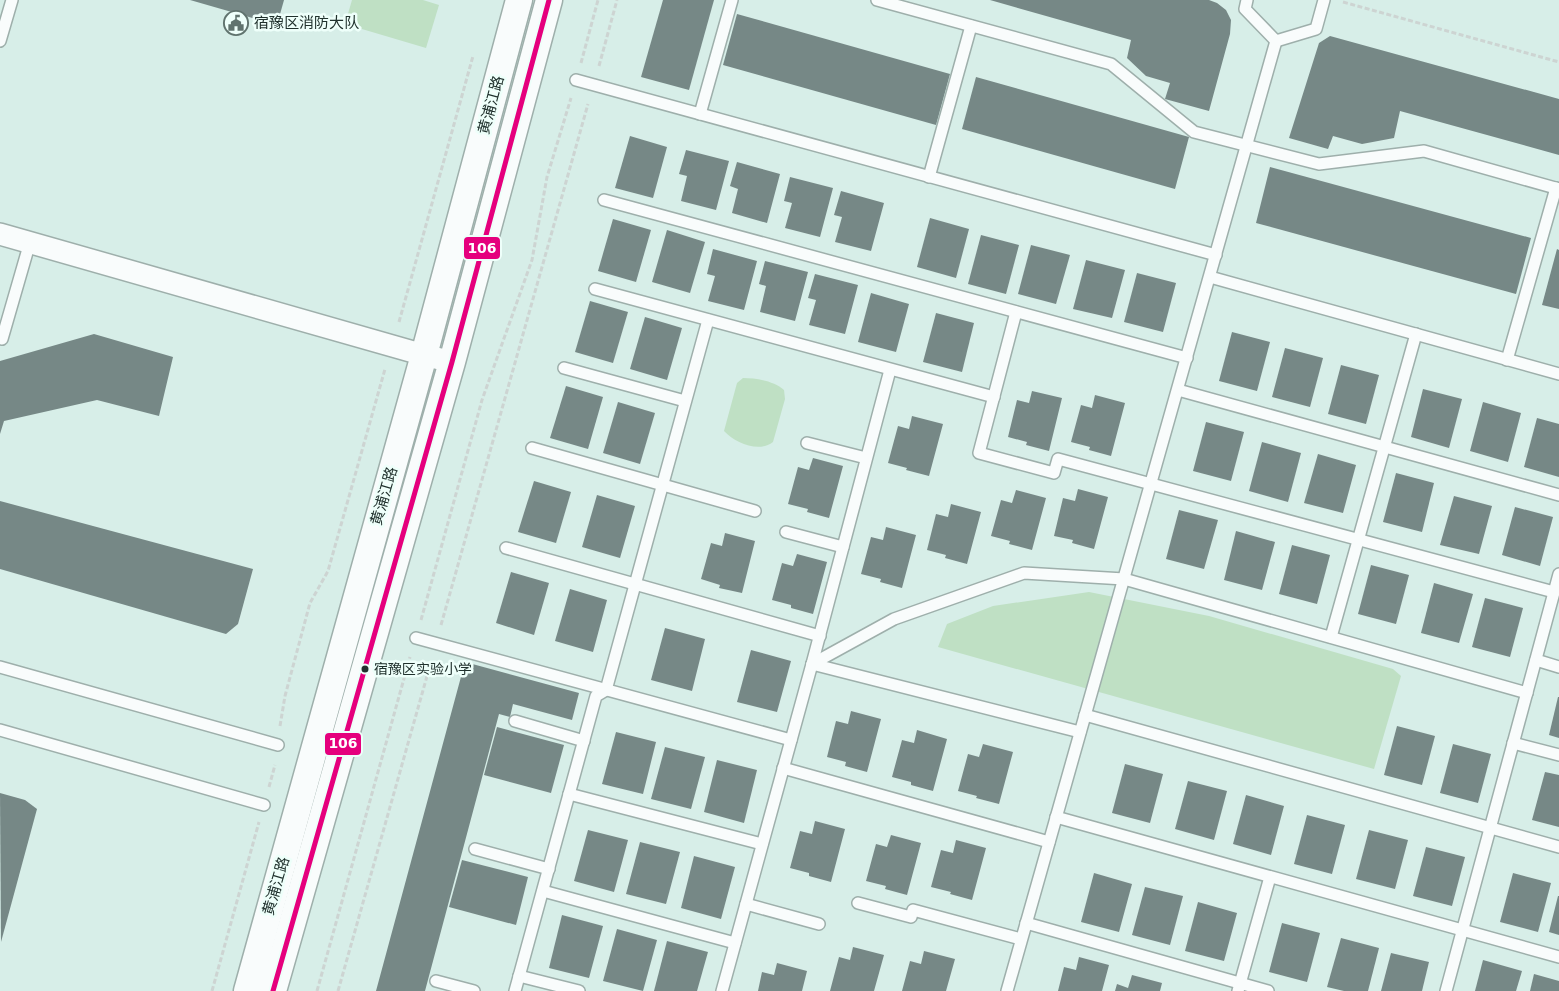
<svg xmlns="http://www.w3.org/2000/svg" width="1559" height="991" viewBox="0 0 1559 991" font-family="'DejaVu Sans','Noto Sans SC',sans-serif">
  <rect width="100%" height="100%" fill="#d7eee8"/>
  <g fill="#bfe0c4">
    <path d="M352 0H423L439 5 426 48 345 24Z"/>
    <path d="M743 378C756 378 774 381 784 390L785 399 773 442C759 453 735 443 724 431L737 383Z"/>
    <path d="M1089 592 1209 616 1393 669 1401 676 1374 769 938 647 947 624 993 606Z"/>
  </g>
  <g fill="#768886">
    <path d="M190 0H284L277 25Z"/>
    <path d="M663 0H714L689 90 641 77Z"/>
    <path d="M990 0H1209L1217 3 1226 10 1231 20 1230 34 1209 111 1165 99 1170 83 1146 76 1127 58 1131 40Z"/>
    <path d="M737 14 950 74 936 125 723 65Z"/>
    <path d="M1330 36 1559 99V155L1400 111 1394 138 1362 144 1333 136 1328 149 1289 138 1319 43Z"/>
    <path d="M976 77 1189 137 1175 189 962 129Z"/>
    <path d="M630 136 667 147 653 198 615 188Z"/>
    <path d="M686 150 729 161 716 210 681 201 687 176 679 174Z"/>
    <path d="M737 162 780 174 767 223 732 213 738 189 730 186Z"/>
    <path d="M1270 167 1531 238 1516 294 1256 223Z"/>
    <path d="M790 177 833 188 820 237 785 228 792 203 784 201Z"/>
    <path d="M841 191 884 203 871 251 835 242 842 217 834 215Z"/>
    <path d="M930 218 969 229 956 278 917 267Z"/>
    <path d="M613 219 651 230 636 282 598 271Z"/>
    <path d="M667 230 705 242 690 293 652 282Z"/>
    <path d="M981 235 1019 245 1006 294 968 284Z"/>
    <path d="M1031 245 1070 255 1056 304 1018 294Z"/>
    <path d="M713 249 757 261 744 310 708 301 715 276 707 274Z"/>
    <path d="M1557 249 1559 250V309L1542 305Z"/>
    <path d="M1086 260 1125 270 1112 318 1073 309Z"/>
    <path d="M765 261 808 272 795 321 760 312 766 286 759 284Z"/>
    <path d="M1137 273 1176 283 1163 332 1124 322Z"/>
    <path d="M815 274 858 285 845 334 809 325 816 300 808 298Z"/>
    <path d="M871 293 909 304 896 352 858 342Z"/>
    <path d="M590 301 628 312 613 363 575 352Z"/>
    <path d="M936 313 974 323 962 372 923 362Z"/>
    <path d="M645 317 682 328 667 380 630 369Z"/>
    <path d="M1232 332 1270 342 1257 391 1219 381Z"/>
    <path d="M94 334 173 357 159 416 97 400 4 421 0 434V361Z"/>
    <path d="M1285 348 1323 358 1310 407 1272 397Z"/>
    <path d="M1341 365 1379 375 1366 424 1328 414Z"/>
    <path d="M566 386 603 397 588 449 550 438Z"/>
    <path d="M1423 389 1462 399 1449 448 1411 437Z"/>
    <path d="M1032 391 1062 398 1049 451 1026 445 1027 442 1008 437 1017 400 1029 403Z"/>
    <path d="M1095 395 1125 403 1111 456 1089 450 1090 447 1071 442 1081 405 1092 408Z"/>
    <path d="M618 402 655 413 640 464 603 453Z"/>
    <path d="M1483 402 1521 413 1508 462 1470 451Z"/>
    <path d="M912 416 943 424 929 476 906 470 907 468 888 463 898 426 909 429Z"/>
    <path d="M1537 418 1559 424V477L1524 467Z"/>
    <path d="M1206 422 1244 432 1231 481 1193 471Z"/>
    <path d="M1262 442 1301 453 1288 502 1249 491Z"/>
    <path d="M1318 454 1356 465 1343 513 1304 503Z"/>
    <path d="M813 458 843 466 829 518 807 512 808 509 788 504 798 467 809 470Z"/>
    <path d="M1396 473 1434 483 1422 532 1383 522Z"/>
    <path d="M534 481 571 492 556 543 518 532Z"/>
    <path d="M1078 489 1108 497 1094 549 1072 543 1073 540 1054 536 1063 498 1075 501Z"/>
    <path d="M1016 490 1046 498 1032 550 1009 544 1010 541 991 536 1001 500 1012 503Z"/>
    <path d="M597 495 635 506 620 558 582 547Z"/>
    <path d="M1454 496 1492 506 1479 554 1440 545Z"/>
    <path d="M0 501 253 569 238 624 226 634 0 569Z"/>
    <path d="M951 504 981 512 967 564 945 558 946 555 927 550 936 514 948 517Z"/>
    <path d="M1515 507 1553 517 1540 566 1502 555Z"/>
    <path d="M1179 510 1218 520 1204 569 1166 559Z"/>
    <path d="M886 527 916 535 902 588 880 582 881 579 861 574 871 537 883 540Z"/>
    <path d="M1236 531 1275 542 1262 590 1224 580Z"/>
    <path d="M725 533 755 541 742 593 719 588 720 585 701 579 711 543 722 546Z"/>
    <path d="M1292 545 1330 555 1317 604 1279 594Z"/>
    <path d="M797 554 827 562 813 614 791 608V605L772 600 782 563 793 566Z"/>
    <path d="M1371 565 1409 575 1396 624 1358 614Z"/>
    <path d="M511 572 549 583 534 635 496 623Z"/>
    <path d="M1434 583 1473 594 1459 643 1421 633Z"/>
    <path d="M570 589 607 600 593 652 555 641Z"/>
    <path d="M1485 598 1523 608 1510 657 1472 647Z"/>
    <path d="M665 628 705 639 692 691 651 680Z"/>
    <path d="M751 650 791 661 777 712 737 702Z"/>
    <path d="M465 662 579 693 572 720 513 704 510 717 499 714 425 991H376Z"/>
    <path d="M1558 697H1559V738L1549 735Z"/>
    <path d="M851 711 881 719 867 772 845 766 846 762 827 757 836 721 848 724Z"/>
    <path d="M1397 726 1435 736 1422 785 1384 775Z"/>
    <path d="M497 727 564 745 551 793 484 775Z"/>
    <path d="M917 730 947 739 933 791 911 785V782L892 777 902 740 914 743Z"/>
    <path d="M616 732 656 742 643 794 602 784Z"/>
    <path d="M983 744 1013 752 999 804 976 798 977 796 958 791 968 754 979 757Z"/>
    <path d="M1453 744 1491 754 1478 803 1440 793Z"/>
    <path d="M665 747 705 757 691 809 651 799Z"/>
    <path d="M717 760 757 770 744 823 704 812Z"/>
    <path d="M1125 764 1163 774 1150 823 1112 813Z"/>
    <path d="M1545 772 1559 775V827L1532 820Z"/>
    <path d="M1188 781 1227 791 1214 840 1175 829Z"/>
    <path d="M0 793 25 800 37 809 1 942Z"/>
    <path d="M1246 795 1284 806 1271 855 1233 844Z"/>
    <path d="M1307 815 1345 825 1332 874 1294 864Z"/>
    <path d="M815 821 845 829 831 882 809 876V873L790 868 800 831 812 834Z"/>
    <path d="M588 830 628 840 614 892 574 881Z"/>
    <path d="M1369 830 1408 840 1395 889 1356 879Z"/>
    <path d="M891 835 921 843 907 895 885 889 886 886 866 881 876 844 887 847Z"/>
    <path d="M956 840 986 848 972 900 950 894 951 892 931 887 941 850 953 853Z"/>
    <path d="M640 842 680 852 666 904 626 894Z"/>
    <path d="M1426 847 1465 857 1452 906 1413 896Z"/>
    <path d="M694 856 735 867 721 919 681 908Z"/>
    <path d="M462 860 528 877 516 925 449 907Z"/>
    <path d="M1094 873 1132 884 1119 932 1081 922Z"/>
    <path d="M1513 873 1551 883 1538 932 1500 922Z"/>
    <path d="M1145 887 1183 896 1170 945 1132 935Z"/>
    <path d="M1558 896H1559V935L1549 932Z"/>
    <path d="M1198 902 1237 913 1224 961 1185 951Z"/>
    <path d="M562 915 603 926 589 978 549 968Z"/>
    <path d="M1282 923 1320 933 1307 982 1269 972Z"/>
    <path d="M617 929 657 940 643 991 603 981Z"/>
    <path d="M1341 938 1379 948 1368 991H1344L1327 987Z"/>
    <path d="M667 941 708 952 697 991H654Z"/>
    <path d="M853 947 884 955 874 991H830L839 957 850 960Z"/>
    <path d="M924 951 955 959 946 991H902L910 961 921 964Z"/>
    <path d="M1391 953 1429 962 1422 991H1381Z"/>
    <path d="M1079 957 1109 965 1102 991H1058L1064 967 1076 970Z"/>
    <path d="M1483 960 1522 971 1516 991H1475Z"/>
    <path d="M777 963 807 971 802 991H758L762 972 774 975Z"/>
    <path d="M1534 974 1559 981V991H1530Z"/>
    <path d="M1132 975 1162 983 1160 991H1115L1117 984 1128 988Z"/>
  </g>
  <g fill="none" stroke-linecap="round" stroke-linejoin="round">
    <defs>
      <g id="service">
        <path d="M877 0 1111 64 1194 132 1319 164 1424 151 1559 189"/>
        <path d="M1247 0 1245 9 1276 41 1316 29 1324 0"/>
        <path d="M0 41 12 0"/>
        <path d="M576 80 1216 255"/>
        <path d="M700 114 732 0"/>
        <path d="M929 177 971 26"/>
        <path d="M604 200 1187 358"/>
        <path d="M1210 277 1559 374"/>
        <path d="M595 289 994 397"/>
        <path d="M1016 312 979 453 1054 473 1058 459 1554 592"/>
        <path d="M2 339 30 242"/>
        <path d="M1507 360 1556 188"/>
        <path d="M564 368 685 401"/>
        <path d="M1178 390 1559 495"/>
        <path d="M807 443 866 458"/>
        <path d="M532 448 755 511"/>
        <path d="M786 532 843 547"/>
        <path d="M506 548 820 636"/>
        <path d="M1331 637 1416 334"/>
        <path d="M416 638 791 740"/>
        <path d="M1536 660 1559 667"/>
        <path d="M812 664 894 619 1024 573 1124 579 1527 693"/>
        <path d="M812 664 1080 732"/>
        <path d="M0 667 278 745"/>
        <path d="M1085 715 1559 847"/>
        <path d="M515 721 584 741"/>
        <path d="M0 730 264 805"/>
        <path d="M1513 743 1559 755"/>
        <path d="M783 768 1049 842"/>
        <path d="M569 794 762 844"/>
        <path d="M1056 817 1559 957"/>
        <path d="M475 849 549 869"/>
        <path d="M543 891 735 943"/>
        <path d="M858 903 911 917 913 910 1021 939"/>
        <path d="M746 904 819 924"/>
        <path d="M1026 923 1268 991"/>
        <path d="M519 976 579 991"/>
        <path d="M436 981 474 991"/>
        <path d="M515 991 596 696 606 690 708 320"/>
        <path d="M722 991 812 664 890 370"/>
        <path d="M1007 991 1276 41"/>
        <path d="M1238 991 1270 877"/>
        <path d="M1446 991 1559 574"/>
      </g>
      <path id="minor" d="M0 234 424 355 452 362"/>
      <g id="tertiary">
        <path d="M247 991 424 355 519 0"/>
        <path d="M273 991 452 362 549 0"/>
      </g>
    </defs>
    <use href="#service" stroke="#9eafab" stroke-width="14"/>
    <use href="#minor" stroke="#9eafab" stroke-width="24"/>
    <use href="#tertiary" stroke="#9eafab" stroke-width="29"/>
    <g stroke="#cdd4d2" stroke-width="3" stroke-dasharray="5 2.5" stroke-linecap="butt">
      <path d="M1343 2 1559 62"/>
      <path d="M581 63 598 0"/>
      <path d="M599 66 617 0"/>
      <path d="M399 322 473 56"/>
      <path d="M421 620 482 400 532 260 547 177 571 98"/>
      <path d="M441 625 588 104"/>
      <path d="M280 726 285 696 310 603 328 571 385 369"/>
      <path d="M269 787 275 765"/>
      <path d="M212 991 259 822"/>
      <path d="M317 991 410 657"/>
      <path d="M338 991 431 662"/>
    </g>
    <use href="#service" stroke="#f9fcfc" stroke-width="11"/>
    <use href="#minor" stroke="#f9fcfc" stroke-width="21"/>
    <use href="#tertiary" stroke="#f9fcfc" stroke-width="26"/>
    <defs>
      <path id="bus-1" d="M273 991 452 362 549 0"/>
    </defs>
    <use href="#bus-1" stroke="#eefffa" stroke-width="9"/>
    <use href="#bus-1" stroke="#e5007d" stroke-width="5"/>
  </g>
  <defs>
    <symbol id="civic-ring" viewBox="-11 -11 22 22"><circle r="9.5" fill="#eefffa" stroke="#60736e" stroke-width="1.5"/><path d="M-.6-6.5H3V-4.5H.6V-3L4-1V1h2V6H-6V1h2V-1L-.6-3ZM-1.2 2.5V6h2.4V2.5Z" fill="#60736e"/></symbol>
  </defs>
  <g fill-rule="evenodd">
    <use href="#civic-ring" x="222" y="9" width="28" height="28"/>
  </g>
  <circle fill="#20312d" stroke="#eefffa" stroke-width="2" cx="365" cy="669" r="4.5"/>
  <g text-anchor="middle" dominant-baseline="central" stroke-width="5" stroke-linejoin="round" paint-order="stroke">
    <g font-size="14" fill="#20312d" stroke="#eefffa" text-anchor="start">
      <text x="374" y="669">宿豫区实验小学</text>
    </g>
    <g font-size="15" fill="#20312d" stroke="#eefffa" text-anchor="start">
      <text x="254" y="23">宿豫区消防大队</text>
    </g>
    <g font-size="15" fill="#20312d" stroke="#eefffa">
      <text transform="translate(491 105) rotate(-75)">黄浦江路</text>
      <text transform="translate(384 496) rotate(-74)">黄浦江路</text>
      <text transform="translate(276 886) rotate(-74)">黄浦江路</text>
    </g>
  </g>
  <g stroke="#eefffa" stroke-width="2">
    <rect x="463" y="236" width="38" height="24" rx="5" fill="#e5007d"/>
    <rect x="324" y="732" width="38" height="24" rx="5" fill="#e5007d"/>
  </g>
  <g font-size="14" text-anchor="middle" font-weight="bold" fill="#fff">
    <text x="482" y="253">106</text>
    <text x="343" y="748">106</text>
  </g>
</svg>
